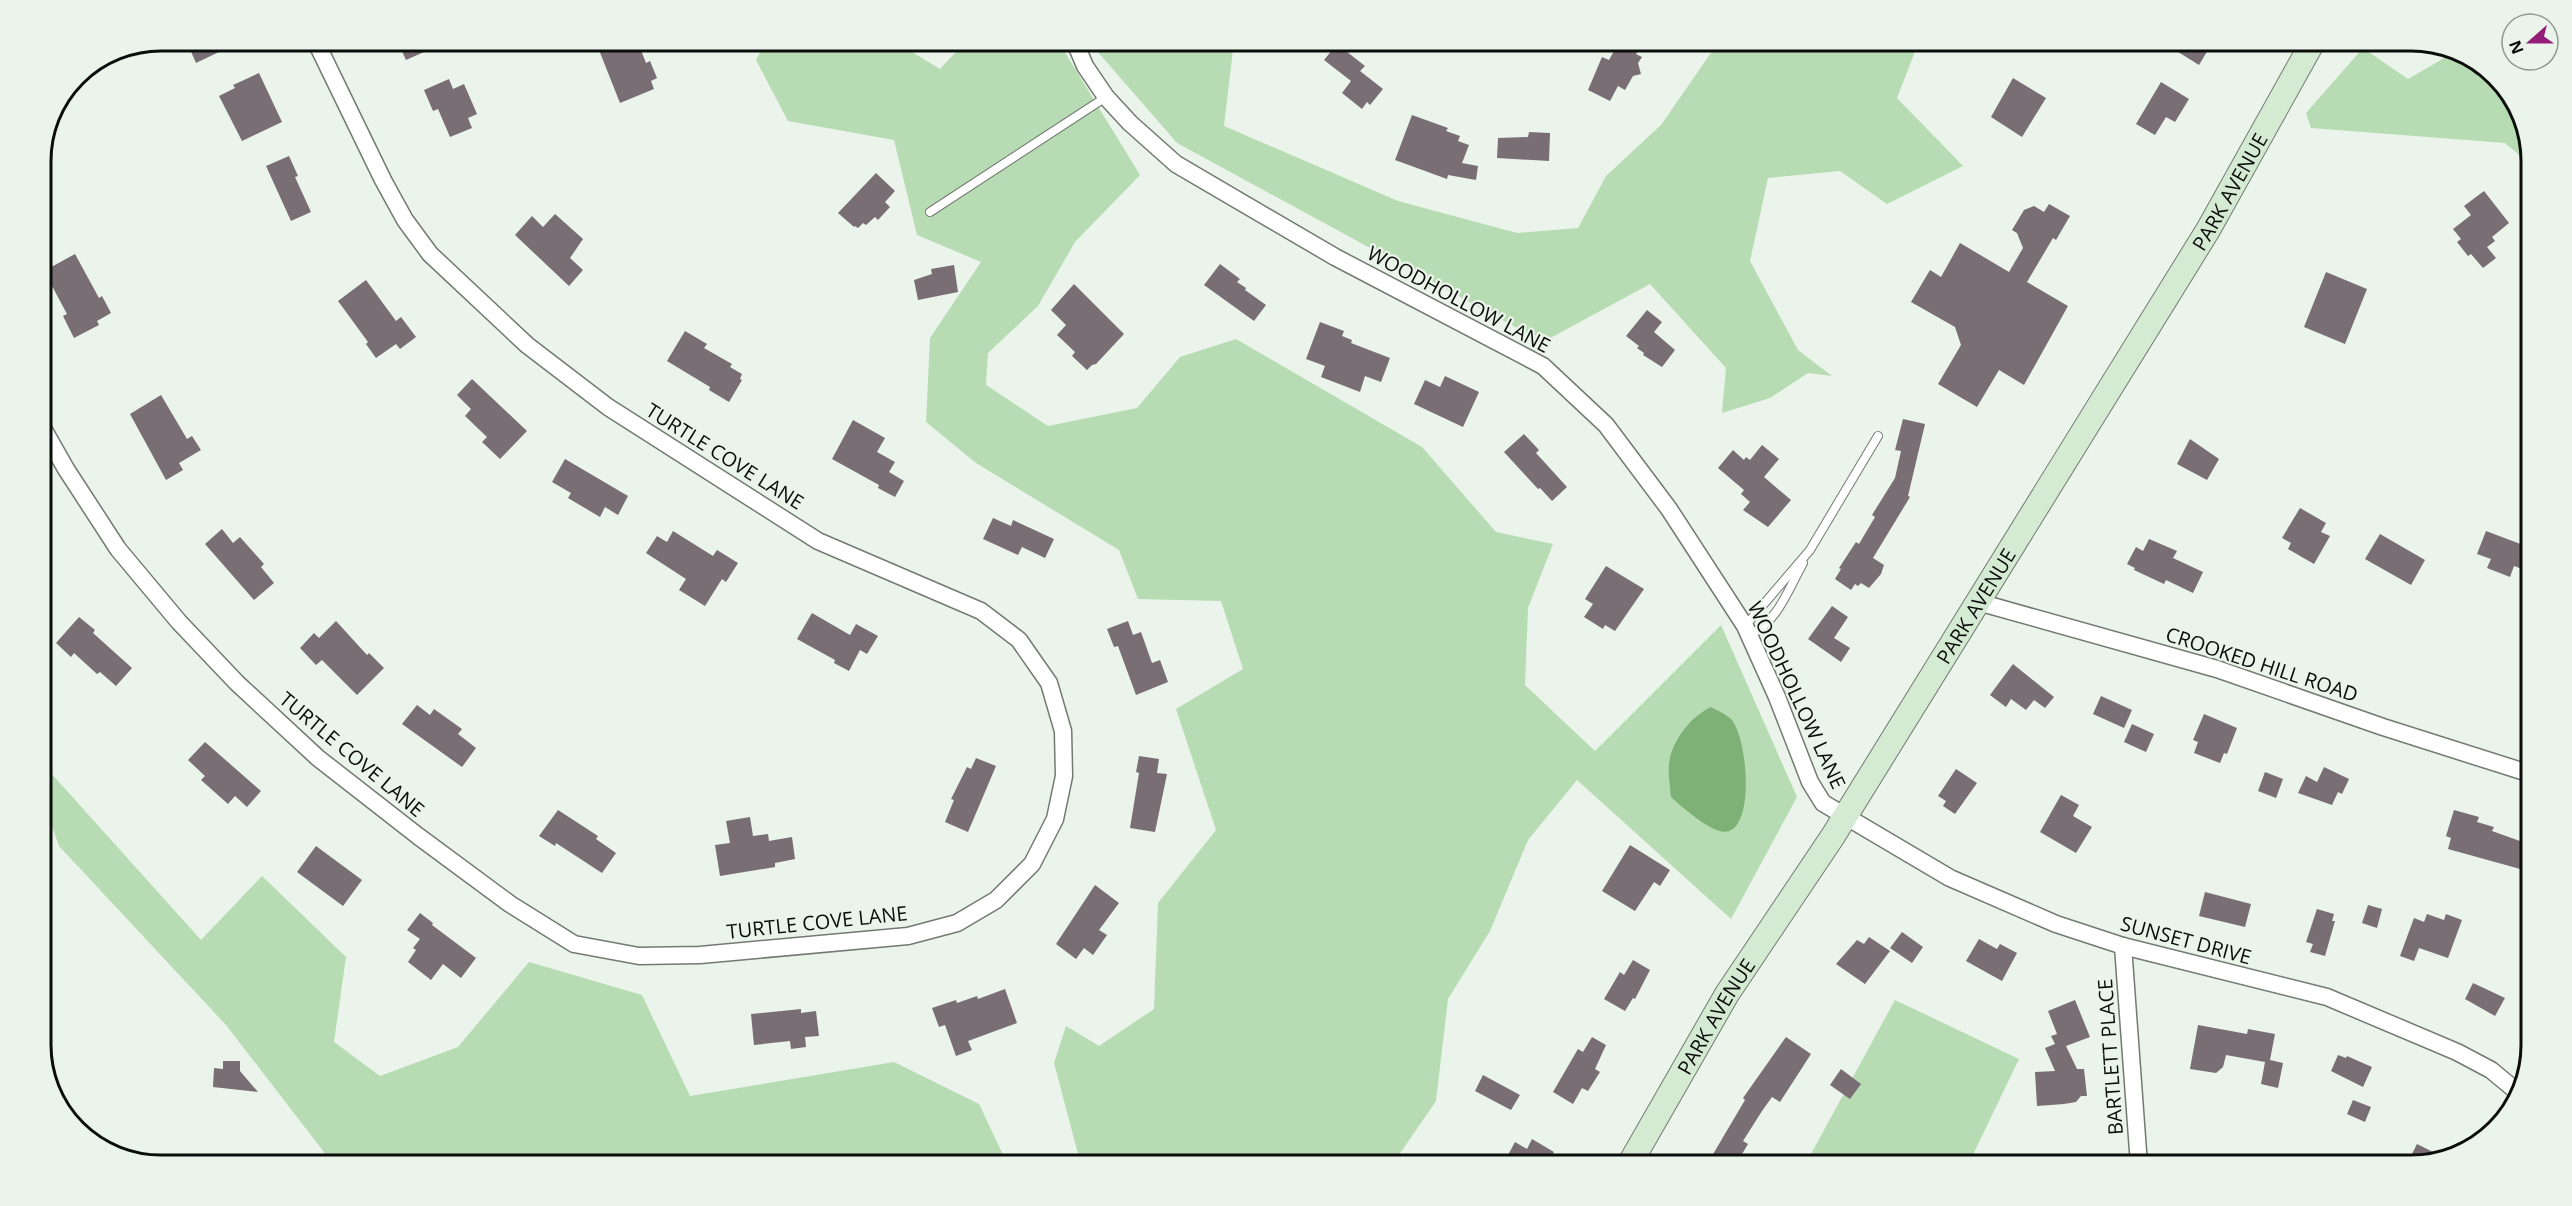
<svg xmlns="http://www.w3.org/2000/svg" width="2572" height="1206" viewBox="0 0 2572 1206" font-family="'Open Sans',sans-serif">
  <rect width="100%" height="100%" fill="#ebf4ea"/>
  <g fill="#b7dbb2">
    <path d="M1118 40 1234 41 1224 126 1398 201 1517 233 1578 228 1606 176 1661 125 1715 47 1729 41H1919L1897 98 1963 166 1887 204 1840 171 1768 178 1750 261 1798 350 1832 376 1808 373 1770 398 1722 413 1726 368 1650 284 1543 342 1177 143 1097 51Z"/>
    <path d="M766 41H894L940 69 966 41H1058L1140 175 1075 242 1038 306 988 353 986 385 1048 426 1137 408 1180 357 1236 339 1422 447 1496 532 1553 544 1528 608 1525 685 1595 751 1721 625 1797 797 1731 919 1577 780 1528 840 1490 931 1448 999 1436 1101 1392 1165H1047L1078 1154 1054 1063 1066 1026 1099 1046 1154 1009 1158 903 1216 830 1176 709 1243 669 1221 601 1138 599 1119 550 976 463 926 422 930 338 981 262 917 235 894 140 788 121 756 60Z"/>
    <path d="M2363 48 2408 79 2441 60 2454 49 2457 50 2511 94 2531 154V165L2505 143 2311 128 2306 113Z"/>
    <path d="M41 762 201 940 262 876 346 957 334 1042 380 1076 458 1047 529 962 642 995 690 1096 894 1062 979 1104 1008 1165H334L226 1025 59 846 41 796Z"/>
    <path d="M1895 1000 2019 1059 1968 1165H1805Z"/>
  </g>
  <path fill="#7db176" d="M1711 707C1716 710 1726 714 1731 719 1747 736 1755 822 1729 831 1715 837 1681 806 1671 797 1670 785 1667 769 1670 758 1675 737 1692 716 1711 707Z"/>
  <g fill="#786e74">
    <path d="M186 40H244L196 63Z"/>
    <path d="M414 40H418L424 52 406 60 400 47Z"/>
    <path d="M595 40H637L646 63 650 61 657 78 651 81 654 89 620 103Z"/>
    <path d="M1620 40 1639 49 1636 54 1642 57 1638 63 1641 74 1633 76 1625 90 1618 86 1610 101 1588 90 1602 57 1609 60Z"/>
    <path d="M2159 40H2214L2199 65Z"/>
    <path d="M1337 44 1365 66 1360 71 1383 89 1370 105 1367 102 1362 109 1342 93 1351 81 1324 60Z"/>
    <path d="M259 73 282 122 242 141 219 96 235 88 233 85Z"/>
    <path d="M2013 78 2046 98 2022 137 1991 117Z"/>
    <path d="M449 79 453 89 464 84 477 114 468 118 472 128 450 137 438 109 433 111 424 90Z"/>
    <path d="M2161 82 2189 99 2175 122 2166 117 2155 135 2136 124Z"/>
    <path d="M1412 115 1448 128 1446 131 1460 136 1458 141 1469 145 1462 163 1478 166 1476 180 1448 175 1447 179 1395 160Z"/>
    <path d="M1529 132 1550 133 1549 161 1497 158 1498 138 1528 137Z"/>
    <path d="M289 156 298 176 295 177 311 212 291 221 266 166Z"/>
    <path d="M876 173 895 191 885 202 890 207 878 220 875 217 866 225 863 223 858 228 855 226 854 227 838 213Z"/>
    <path d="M2484 191 2509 223 2492 237 2495 241 2487 247 2496 258 2483 268 2471 254 2468 256 2457 242 2461 239 2453 229 2471 215 2464 206Z"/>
    <path d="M2049 204 2070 216 2056 240 2053 238 2027 282 2068 306 2024 385 1999 370 1977 407 1938 384 1961 345 1955 327 1911 302 1930 270 1941 277 1960 243 2009 272 2023 248 2017 233 2012 230 2024 210 2034 206 2044 212Z"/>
    <path d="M555 214 583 239 570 258 583 270 569 286 515 235 532 216 543 227Z"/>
    <path d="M75 254 99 298 102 296 111 313 97 321 99 325 74 338 63 316 67 314 44 271Z"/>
    <path d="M1220 264 1240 279 1237 282 1246 288 1245 290 1266 305 1254 321 1204 285Z"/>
    <path d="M954 265 958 292 918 300 914 280 932 274 931 269Z"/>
    <path d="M2326 272 2367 289 2345 344 2304 327Z"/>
    <path d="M366 280 396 321 401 317 416 337 400 349 396 344 376 358 366 344 368 342 338 301Z"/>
    <path d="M1074 284 1124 334 1096 364 1092 365 1087 370 1072 356 1075 352 1057 335 1066 325 1051 310Z"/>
    <path d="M1647 310 1662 322 1654 332 1675 350 1662 367 1643 355 1644 353 1637 348 1639 346 1626 336Z"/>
    <path d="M1320 322 1344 331 1342 336 1352 340 1351 343 1390 358 1381 382 1365 376 1360 392 1321 377 1325 366 1306 359Z"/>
    <path d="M685 331 707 344 704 348 732 364 730 367 742 374 740 379 742 380 729 402 709 390 710 387 667 361Z"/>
    <path d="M1445 376 1479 392 1463 427 1414 404 1425 380 1440 387Z"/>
    <path d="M472 379 527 431 500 459 482 442 487 437 465 416 471 409 457 395Z"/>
    <path d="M161 395 187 439 192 436 201 450 179 463 183 470 166 480 130 414Z"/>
    <path d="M1903 419 1925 424 1908 496 1910 497 1873 558 1884 565 1881 574 1869 588 1861 583 1858 586 1855 584 1851 590 1835 579 1841 569 1839 568 1856 542 1859 544 1875 517 1872 515 1895 478 1901 451 1895 450Z"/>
    <path d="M853 420 885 438 877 452 895 462 889 472 904 481 895 497 878 488 879 485 832 459Z"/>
    <path d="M1524 434 1539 450 1536 453 1567 487 1552 501 1540 488 1538 489 1504 452Z"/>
    <path d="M2190 439 2219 459 2207 480 2177 464Z"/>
    <path d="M1762 445 1779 459 1764 477 1791 500 1768 527 1743 510 1750 502 1741 494 1744 490 1718 468 1733 450 1744 460 1746 457 1750 460Z"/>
    <path d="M565 459 628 496 618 515 605 507 600 517 568 498 571 493 552 482Z"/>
    <path d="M2300 508 2326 523 2321 532 2330 536 2314 564 2288 549 2291 543 2282 538Z"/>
    <path d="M993 518 1011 526 1013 520 1054 539 1045 558 1022 547 1018 555 983 539Z"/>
    <path d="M222 529 233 543 240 537 264 564 261 567 274 583 254 600 205 544Z"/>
    <path d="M673 531 713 556 717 550 738 563 726 582 722 579 705 606 679 590 686 579 646 553 657 536 667 542Z"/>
    <path d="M2486 531 2531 548V572L2514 566 2510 577 2487 568 2491 559 2477 554Z"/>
    <path d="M2380 534 2425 560 2411 585 2365 559Z"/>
    <path d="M2149 539 2177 551 2173 558 2203 572 2193 593 2166 580 2164 584 2134 570 2135 568 2127 564 2136 547 2143 551Z"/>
    <path d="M1606 566 1644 589 1615 631 1605 625 1603 629 1584 617 1593 604 1585 599Z"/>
    <path d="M1832 606 1848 617 1834 638 1850 648 1841 662 1808 639Z"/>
    <path d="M812 613 850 635 856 624 878 636 867 654 860 650 849 671 834 663 835 660 797 639Z"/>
    <path d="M79 617 95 630 93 633 132 668 116 686 100 672 97 674 74 653 71 657 56 643Z"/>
    <path d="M336 621 367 655 369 653 384 668 357 695 322 660 316 665 300 648 314 633 319 638Z"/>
    <path d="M1128 621 1133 635 1141 632 1152 663 1160 660 1168 682 1136 695 1118 646 1114 647 1107 629Z"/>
    <path d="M2013 664 2054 697 2045 708 2034 700 2026 710 2011 699 2006 707 1990 695Z"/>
    <path d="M2101 696 2132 710 2124 728 2093 714Z"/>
    <path d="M417 705 430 715 434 709 462 729 458 734 476 748 462 767 402 724Z"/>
    <path d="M2204 714 2237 728 2227 754 2224 753 2220 763 2194 753 2198 742 2193 740Z"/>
    <path d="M2132 724 2154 734 2146 752 2124 742Z"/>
    <path d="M205 742 261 791 247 807 235 796 228 804 201 780 205 776 188 760Z"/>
    <path d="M1139 756 1159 759 1157 773 1167 774 1155 832 1130 828 1139 773 1136 772Z"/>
    <path d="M976 758 996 766 968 832 945 822 954 800 951 799 967 767 971 769Z"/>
    <path d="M2324 767 2349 779 2342 794 2338 792 2332 805 2298 793 2306 776 2317 782Z"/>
    <path d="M1956 769 1977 783 1955 814 1943 806 1946 801 1938 796Z"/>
    <path d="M2265 772 2283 779 2276 798 2258 791Z"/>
    <path d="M2061 795 2079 805 2073 816 2092 827 2076 853 2040 832Z"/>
    <path d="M558 810 598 836 596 839 616 853 602 873 556 843 555 846 539 836Z"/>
    <path d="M2454 810 2479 817 2477 822 2494 827 2492 831 2531 845V872L2448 849 2451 838 2446 836Z"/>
    <path d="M750 817 753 836 768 834 769 841 792 837 795 859 775 863V867L720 876 715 845 730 843 726 821Z"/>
    <path d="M1630 845 1670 870 1660 886 1654 882 1635 911 1602 891Z"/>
    <path d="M316 846 362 880 343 906 297 872Z"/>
    <path d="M1095 885 1119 903 1099 930 1107 935 1093 955 1084 948 1076 959 1056 944Z"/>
    <path d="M2205 892 2251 904 2245 927 2199 916Z"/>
    <path d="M2368 905 2382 909 2377 928 2362 923Z"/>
    <path d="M2317 909 2334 914 2332 921H2335L2325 956 2310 952 2313 944 2306 942Z"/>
    <path d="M420 913 433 923 432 925 476 958 461 978 443 964 431 980 408 962 416 950 413 948 420 939 407 930Z"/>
    <path d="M2427 914 2444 920 2446 914 2462 920 2448 958 2419 948 2414 961 2400 956 2414 918 2424 922Z"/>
    <path d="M1902 932 1923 947 1912 963 1890 948Z"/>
    <path d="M1869 937 1890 951 1865 984 1836 964 1857 940 1864 944Z"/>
    <path d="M1979 939 1997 949 2000 944 2017 953 2002 981 1966 961Z"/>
    <path d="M1633 960 1650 970 1635 999 1633 998 1625 1011 1604 999 1620 972 1624 975Z"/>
    <path d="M2473 983 2505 998 2495 1016 2465 999Z"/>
    <path d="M1005 989 1017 1023 968 1041 972 1050 956 1056 945 1025 939 1027 932 1008 956 1000 957 1003 977 996 978 999Z"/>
    <path d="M2075 1000 2090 1037 2066 1046 2077 1069H2084L2087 1096H2081L2076 1102 2064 1104 2037 1106 2035 1072 2055 1071 2045 1048 2055 1044 2051 1036 2057 1034 2048 1011Z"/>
    <path d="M801 1009V1013L816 1011 819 1036 805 1037 806 1047 791 1049 790 1041 754 1045 751 1014Z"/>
    <path d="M2198 1025 2247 1034 2248 1029 2275 1034 2270 1060 2283 1063 2278 1088 2261 1084 2265 1062 2226 1055 2223 1067 2216 1073 2190 1069Z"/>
    <path d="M1592 1037 1606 1045 1595 1069 1600 1072 1588 1091 1582 1088 1573 1104 1553 1092 1578 1049 1583 1052Z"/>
    <path d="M1786 1037 1811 1054 1780 1102 1772 1097 1762 1111 1743 1141 1748 1144 1735 1166H1706L1745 1100 1743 1098Z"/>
    <path d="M2338 1055 2346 1058 2347 1056 2372 1067 2363 1087 2331 1071Z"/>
    <path d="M223 1061H240V1071L258 1092 213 1087 214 1068 223 1069Z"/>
    <path d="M1841 1069 1861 1084 1850 1099 1830 1085Z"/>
    <path d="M1483 1075 1520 1095 1511 1110 1475 1091Z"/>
    <path d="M2353 1100 2371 1107 2365 1122 2347 1114Z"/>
    <path d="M1532 1139 1554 1152 1548 1162 1554 1166H1517L1507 1157 1515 1142 1527 1149Z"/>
    <path d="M2417 1144 2441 1156 2406 1166Z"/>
  </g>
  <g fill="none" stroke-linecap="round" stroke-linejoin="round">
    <defs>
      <g id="service">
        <path d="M930 212 1106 97"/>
        <path d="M1745 626 1810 550 1878 436"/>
        <path d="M1750 635C1778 621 1788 590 1803 563"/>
      </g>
      <g id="minor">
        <path d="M1074 40 1085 66 1106 97 1130 123 1176 164 1335 257 1543 366 1606 425 1669 509 1745 626 1777 697 1810 782 1823 803 1950 878 2056 924 2123 946 2327 997 2457 1052 2491 1070 2520 1094"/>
        <path d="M41 425 66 469 118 549 179 622 237 683 318 758 418 836 510 904 574 944 639 956 700 955 908 936 957 923 996 900 1032 864 1055 819 1064 776 1063 731 1049 683 1019 640 981 611 818 541 608 407 527 345 430 254 405 220 383 180 315 40"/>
        <path d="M1978 602 2217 669 2383 727 2531 774"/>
        <path d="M2123 946 2139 1165"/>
      </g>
      <g id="secondary">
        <path id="s1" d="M1629 1165 1727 994 1833 836 2208 230 2314 40"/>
      </g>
    </defs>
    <use href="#service" stroke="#727a71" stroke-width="10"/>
    <use href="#minor" stroke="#727a71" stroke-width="19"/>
    <use href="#secondary" stroke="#727a71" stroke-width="26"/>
    <use href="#service" stroke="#fff" stroke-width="8"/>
    <use href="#minor" stroke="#fff" stroke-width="16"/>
    <use href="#secondary" stroke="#d5ead2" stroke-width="24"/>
  </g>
  <g text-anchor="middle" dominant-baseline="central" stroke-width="4.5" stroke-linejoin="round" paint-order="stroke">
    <g font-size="20" fill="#0b0d0a" stroke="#ebf4ea">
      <text stroke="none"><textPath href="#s1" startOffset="1144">PARK AVENUE</textPath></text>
      <text transform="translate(1459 299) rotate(28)">WOODHOLLOW LANE</text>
      <text transform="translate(725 456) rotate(32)">TURTLE COVE LANE</text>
      <text stroke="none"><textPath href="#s1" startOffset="658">PARK AVENUE</textPath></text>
      <text transform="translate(2262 664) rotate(18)">CROOKED HILL ROAD</text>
      <text transform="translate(1797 695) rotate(65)">WOODHOLLOW LANE</text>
      <text transform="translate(352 754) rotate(40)">TURTLE COVE LANE</text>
      <text transform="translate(817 922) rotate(-6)">TURTLE COVE LANE</text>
      <text transform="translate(2186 940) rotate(15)">SUNSET DRIVE</text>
      <text stroke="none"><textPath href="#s1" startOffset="172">PARK AVENUE</textPath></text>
      <text transform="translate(2110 1057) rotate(-94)">BARTLETT PLACE</text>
    </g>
  </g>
  <path d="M0 0H2572V1206H0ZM161 51H2411A110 110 0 0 1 2521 161V1045A110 110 0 0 1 2411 1155H161A110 110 0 0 1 51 1045V161A110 110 0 0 1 161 51Z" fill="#ebf4ea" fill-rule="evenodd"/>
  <path fill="none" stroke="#0b0d0a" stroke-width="3" d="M161 51H2411A110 110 0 0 1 2521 161V1045A110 110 0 0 1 2411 1155H161A110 110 0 0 1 51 1045V161A110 110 0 0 1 161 51Z"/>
  <g transform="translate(2530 42) rotate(249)"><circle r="28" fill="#ebf4ea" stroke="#919890" stroke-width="1.5"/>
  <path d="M0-4.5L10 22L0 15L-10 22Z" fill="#951c78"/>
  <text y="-9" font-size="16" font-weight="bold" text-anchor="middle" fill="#0b0d0a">N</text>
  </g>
</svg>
